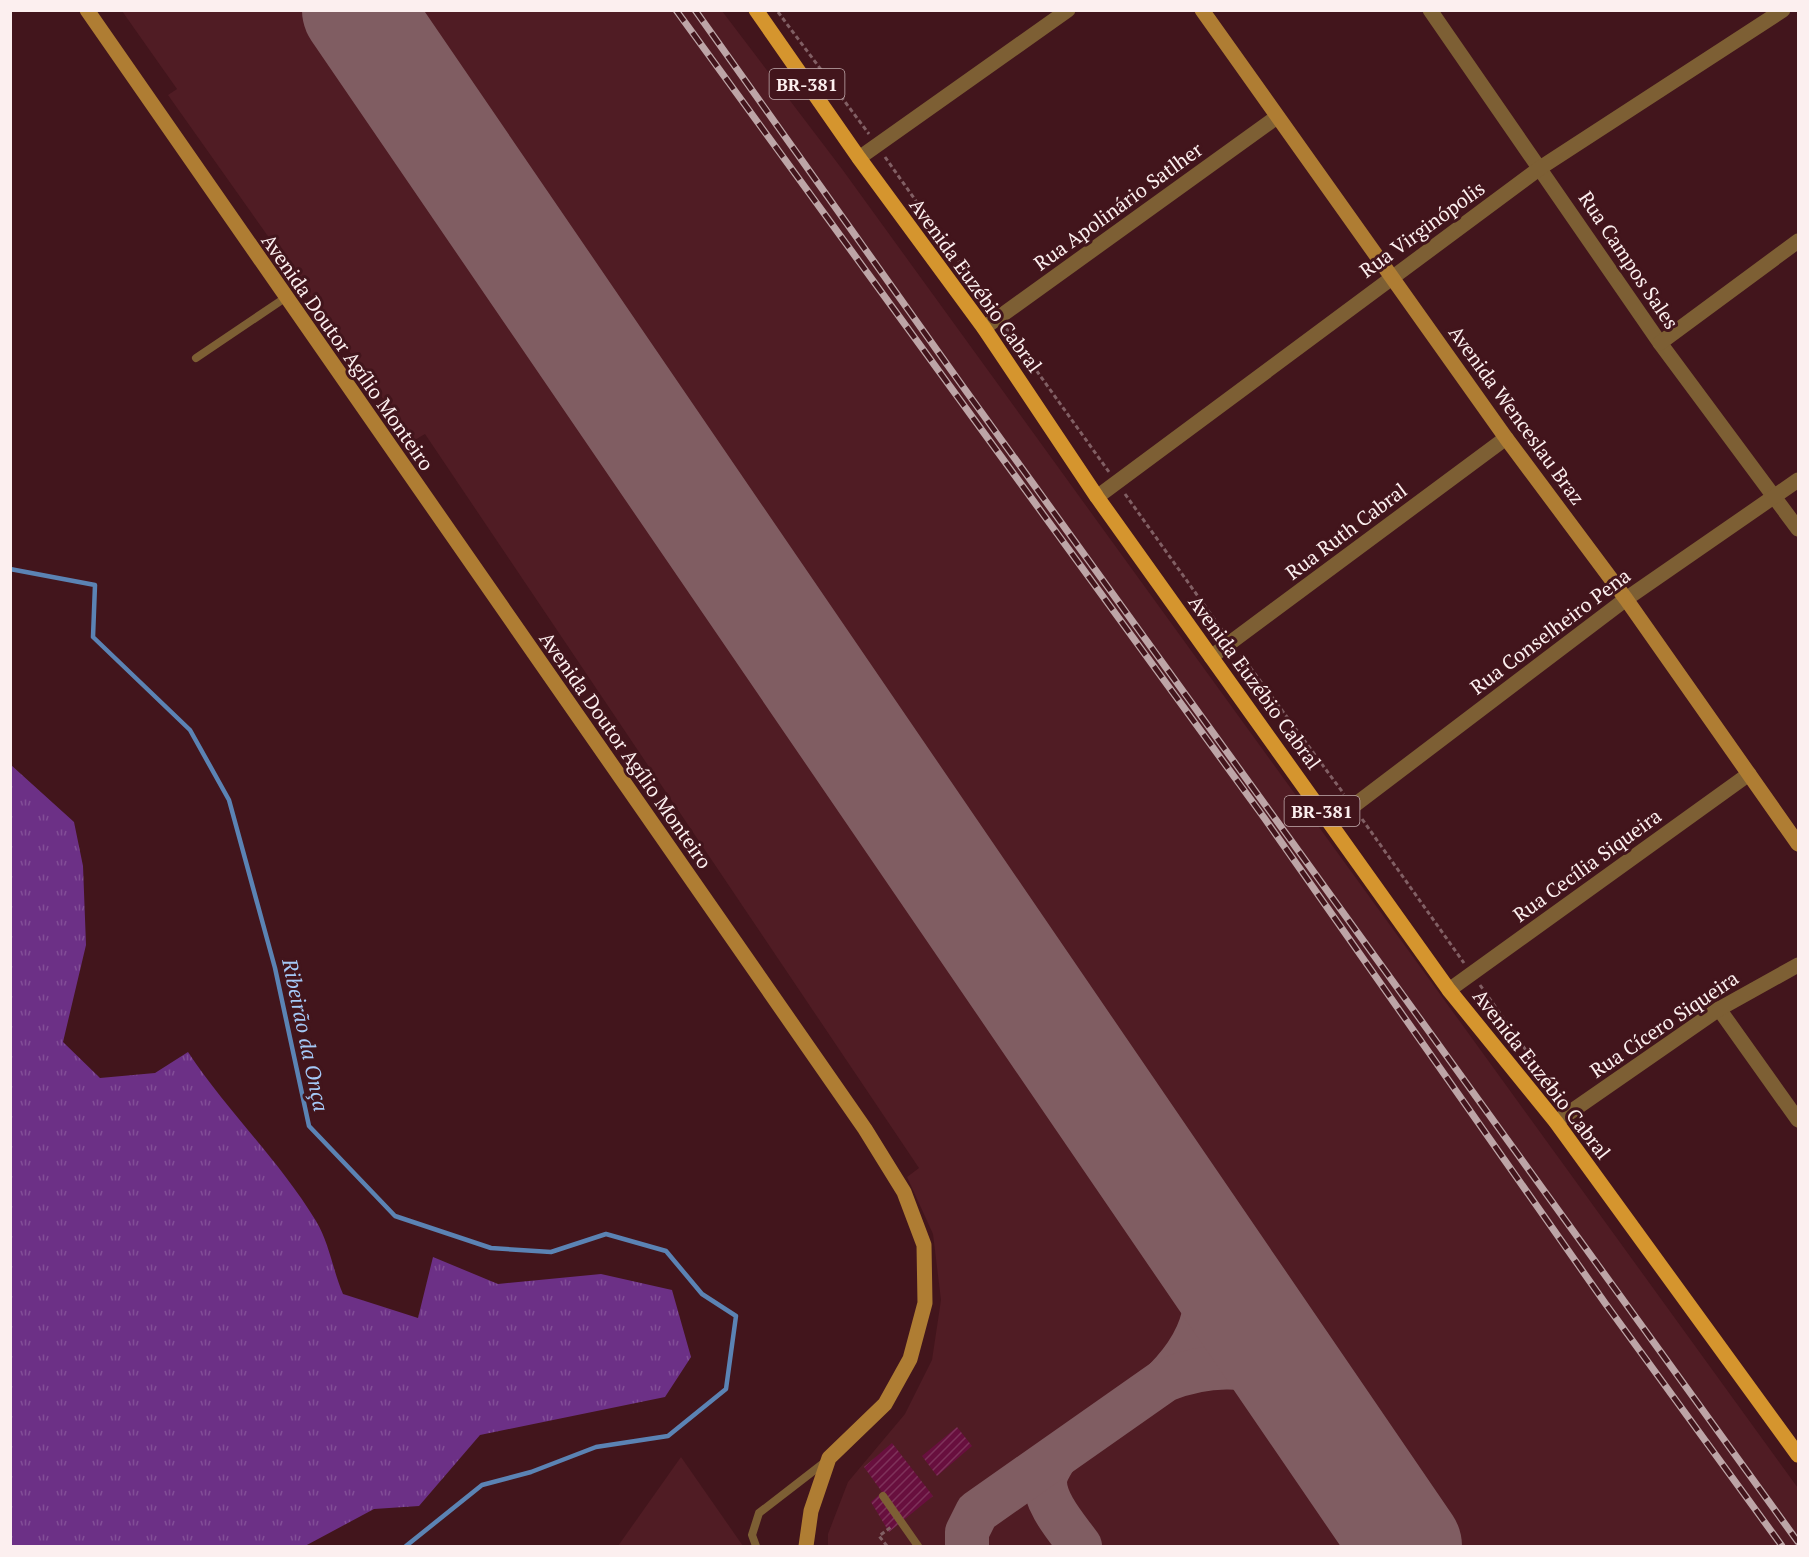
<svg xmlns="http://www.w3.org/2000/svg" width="1809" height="1557" viewBox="0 0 1809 1557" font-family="'PT Serif',serif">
  <defs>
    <pattern id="grass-tufts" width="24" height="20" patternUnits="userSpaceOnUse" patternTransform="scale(1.5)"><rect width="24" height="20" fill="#6c3086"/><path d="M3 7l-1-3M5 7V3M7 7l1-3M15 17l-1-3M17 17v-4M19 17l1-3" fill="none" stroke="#824e97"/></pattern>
    <pattern id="building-hatch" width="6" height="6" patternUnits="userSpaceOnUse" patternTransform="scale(1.5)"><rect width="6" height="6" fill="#680f3e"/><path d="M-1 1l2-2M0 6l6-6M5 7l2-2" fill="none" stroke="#7e325a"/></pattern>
  </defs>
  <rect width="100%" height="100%" fill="#42151c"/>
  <g fill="#501c24">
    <path d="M122 11H722L842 169 1798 1488V1546H828V1534L848 1482 905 1414 932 1360 941 1300 933 1234 907 1177 919 1168 425 434 413 441 168 95 177 89Z"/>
    <path d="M681 1457 743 1546H618Z"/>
  </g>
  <path fill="url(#grass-tufts)" d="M11 765 74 822 83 866 86 945 63 1042 100 1078 155 1073 188 1052C227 1111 279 1160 316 1221 329 1242 333 1271 343 1294L418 1318 433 1257 498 1284 601 1274 672 1290 691 1357 665 1397 480 1435 419 1506 374 1509 305 1546H11Z"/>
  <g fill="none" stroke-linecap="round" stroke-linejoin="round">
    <path stroke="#5b83b4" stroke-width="4.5" d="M10 569 95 585 93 637 190 730 229 800 275 968 309 1126 395 1216 491 1248 551 1252 606 1234 666 1251 702 1294 736 1316 726 1389 668 1436 596 1447 531 1472 482 1485 406 1546"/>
    <g stroke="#805d62" stroke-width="44">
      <path d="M1165 1380C1214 1330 1215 1287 1188 1225"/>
      <path d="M1055 1458C1051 1465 1046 1472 1045 1480 1044 1503 1068 1529 1080 1546"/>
      <path d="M967 1546V1532L977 1512 1165 1380C1204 1365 1254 1359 1288 1389 1302 1401 1314 1416 1327 1429"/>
    </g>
    <path stroke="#805d62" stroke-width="110" d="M357 10 1407 1546"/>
  </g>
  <g fill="url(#building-hatch)">
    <path d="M957 1427 972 1446 937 1476 922 1456Z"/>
    <path d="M892 1443 933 1496 889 1532 871 1502 882 1492 864 1467Z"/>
  </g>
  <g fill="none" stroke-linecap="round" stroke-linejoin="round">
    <g stroke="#815f64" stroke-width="3" stroke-dasharray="4.5 3" stroke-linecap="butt">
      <path d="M778 12 869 134"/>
      <path d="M885 157 990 306"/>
      <path d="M1006 328 1109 472"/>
      <path d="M1125 494 1222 630"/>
      <path d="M1241 655 1344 794"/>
      <path d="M1362 819 1464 963"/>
      <path d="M1480 985 1561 1100"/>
      <path d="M887 1546 879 1536 891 1527"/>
    </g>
    <g stroke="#7d5f34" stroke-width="8">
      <path d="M196 358 285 298"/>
      <path d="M883 1496 918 1546"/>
      <path d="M756 1546 752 1535 759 1513 825 1462"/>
    </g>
    <g stroke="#7d5f34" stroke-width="15">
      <path d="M1430 10 1660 343 1798 529"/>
      <path d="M859 158 1068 10"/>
      <path d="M984 328 1277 117"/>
      <path d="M1660 343 1798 241"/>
      <path d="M1097 497 1540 168 1783 10"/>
      <path d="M1211 657 1506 438"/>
      <path d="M1331 823 1626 599 1798 480"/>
      <path d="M1449 990 1749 774"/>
      <path d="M1719 1009 1798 1120"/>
      <path d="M1556 1122 1719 1009 1798 965"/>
    </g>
    <g stroke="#af7d33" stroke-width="15">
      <path d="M87 10 865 1129 904 1192 924 1245 925 1303 910 1359 885 1404 829 1458 811 1511 806 1546"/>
      <path d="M1202 10 1506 438 1626 599 1798 844"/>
    </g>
    <path stroke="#d5952e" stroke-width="15" d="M756 10 859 158 984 328 1097 497 1449 990 1556 1122 1798 1455"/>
    <defs>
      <g id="rail">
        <path d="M676 10 1265 819 1605 1303 1782 1546"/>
        <path d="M695 10 961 384 1798 1542"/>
      </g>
    </defs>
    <use href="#rail" stroke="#bda5a7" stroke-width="7"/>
    <use href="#rail" stroke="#42151c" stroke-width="4.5" stroke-dasharray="14" stroke-linecap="butt"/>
  </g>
  <g text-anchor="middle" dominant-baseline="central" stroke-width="6" stroke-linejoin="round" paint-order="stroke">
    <g fill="#42151c" stroke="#c4aeb0" stroke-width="1.5">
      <rect x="769.5" y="69" width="75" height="30" rx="4.5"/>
      <rect x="1284.5" y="796" width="75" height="30" rx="4.5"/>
    </g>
    <g font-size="18" font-weight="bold" fill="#fcefef">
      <text x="807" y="84">BR-381</text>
      <text x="1322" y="811">BR-381</text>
    </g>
    <g font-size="20" fill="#fcefef" stroke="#42151c">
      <text transform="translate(1118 206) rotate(-36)">Rua Apolinário Satlher</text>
      <text transform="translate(1422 229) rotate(-36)">Rua Virginópolis</text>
      <text transform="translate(1629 260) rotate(56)">Rua Campos Sales</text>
      <text transform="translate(976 285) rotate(54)">Avenida Euzébio Cabral</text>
      <text transform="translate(348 352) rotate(55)">Avenida Doutor Agílio Monteiro</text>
      <text transform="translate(1517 415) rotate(54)">Avenida Wenceslau Braz</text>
      <text transform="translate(1346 531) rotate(-37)">Rua Ruth Cabral</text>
      <text transform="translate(1550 631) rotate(-37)">Rua Conselheiro Pena</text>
      <text transform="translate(1255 682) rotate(54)">Avenida Euzébio Cabral</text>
      <text transform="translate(626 750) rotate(55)">Avenida Doutor Agílio Monteiro</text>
      <text transform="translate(1587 865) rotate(-36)">Rua Cecília Siqueira</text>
      <text transform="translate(1664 1024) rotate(-34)">Rua Cícero Siqueira</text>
      <text transform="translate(1542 1074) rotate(52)">Avenida Euzébio Cabral</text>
    </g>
    <g font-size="21" font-style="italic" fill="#a5c9f7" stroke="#42151c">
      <text transform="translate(306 1035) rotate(78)">Ribeirão da Onça</text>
    </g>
  </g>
  <rect width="1809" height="1557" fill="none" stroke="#fcefef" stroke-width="24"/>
</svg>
